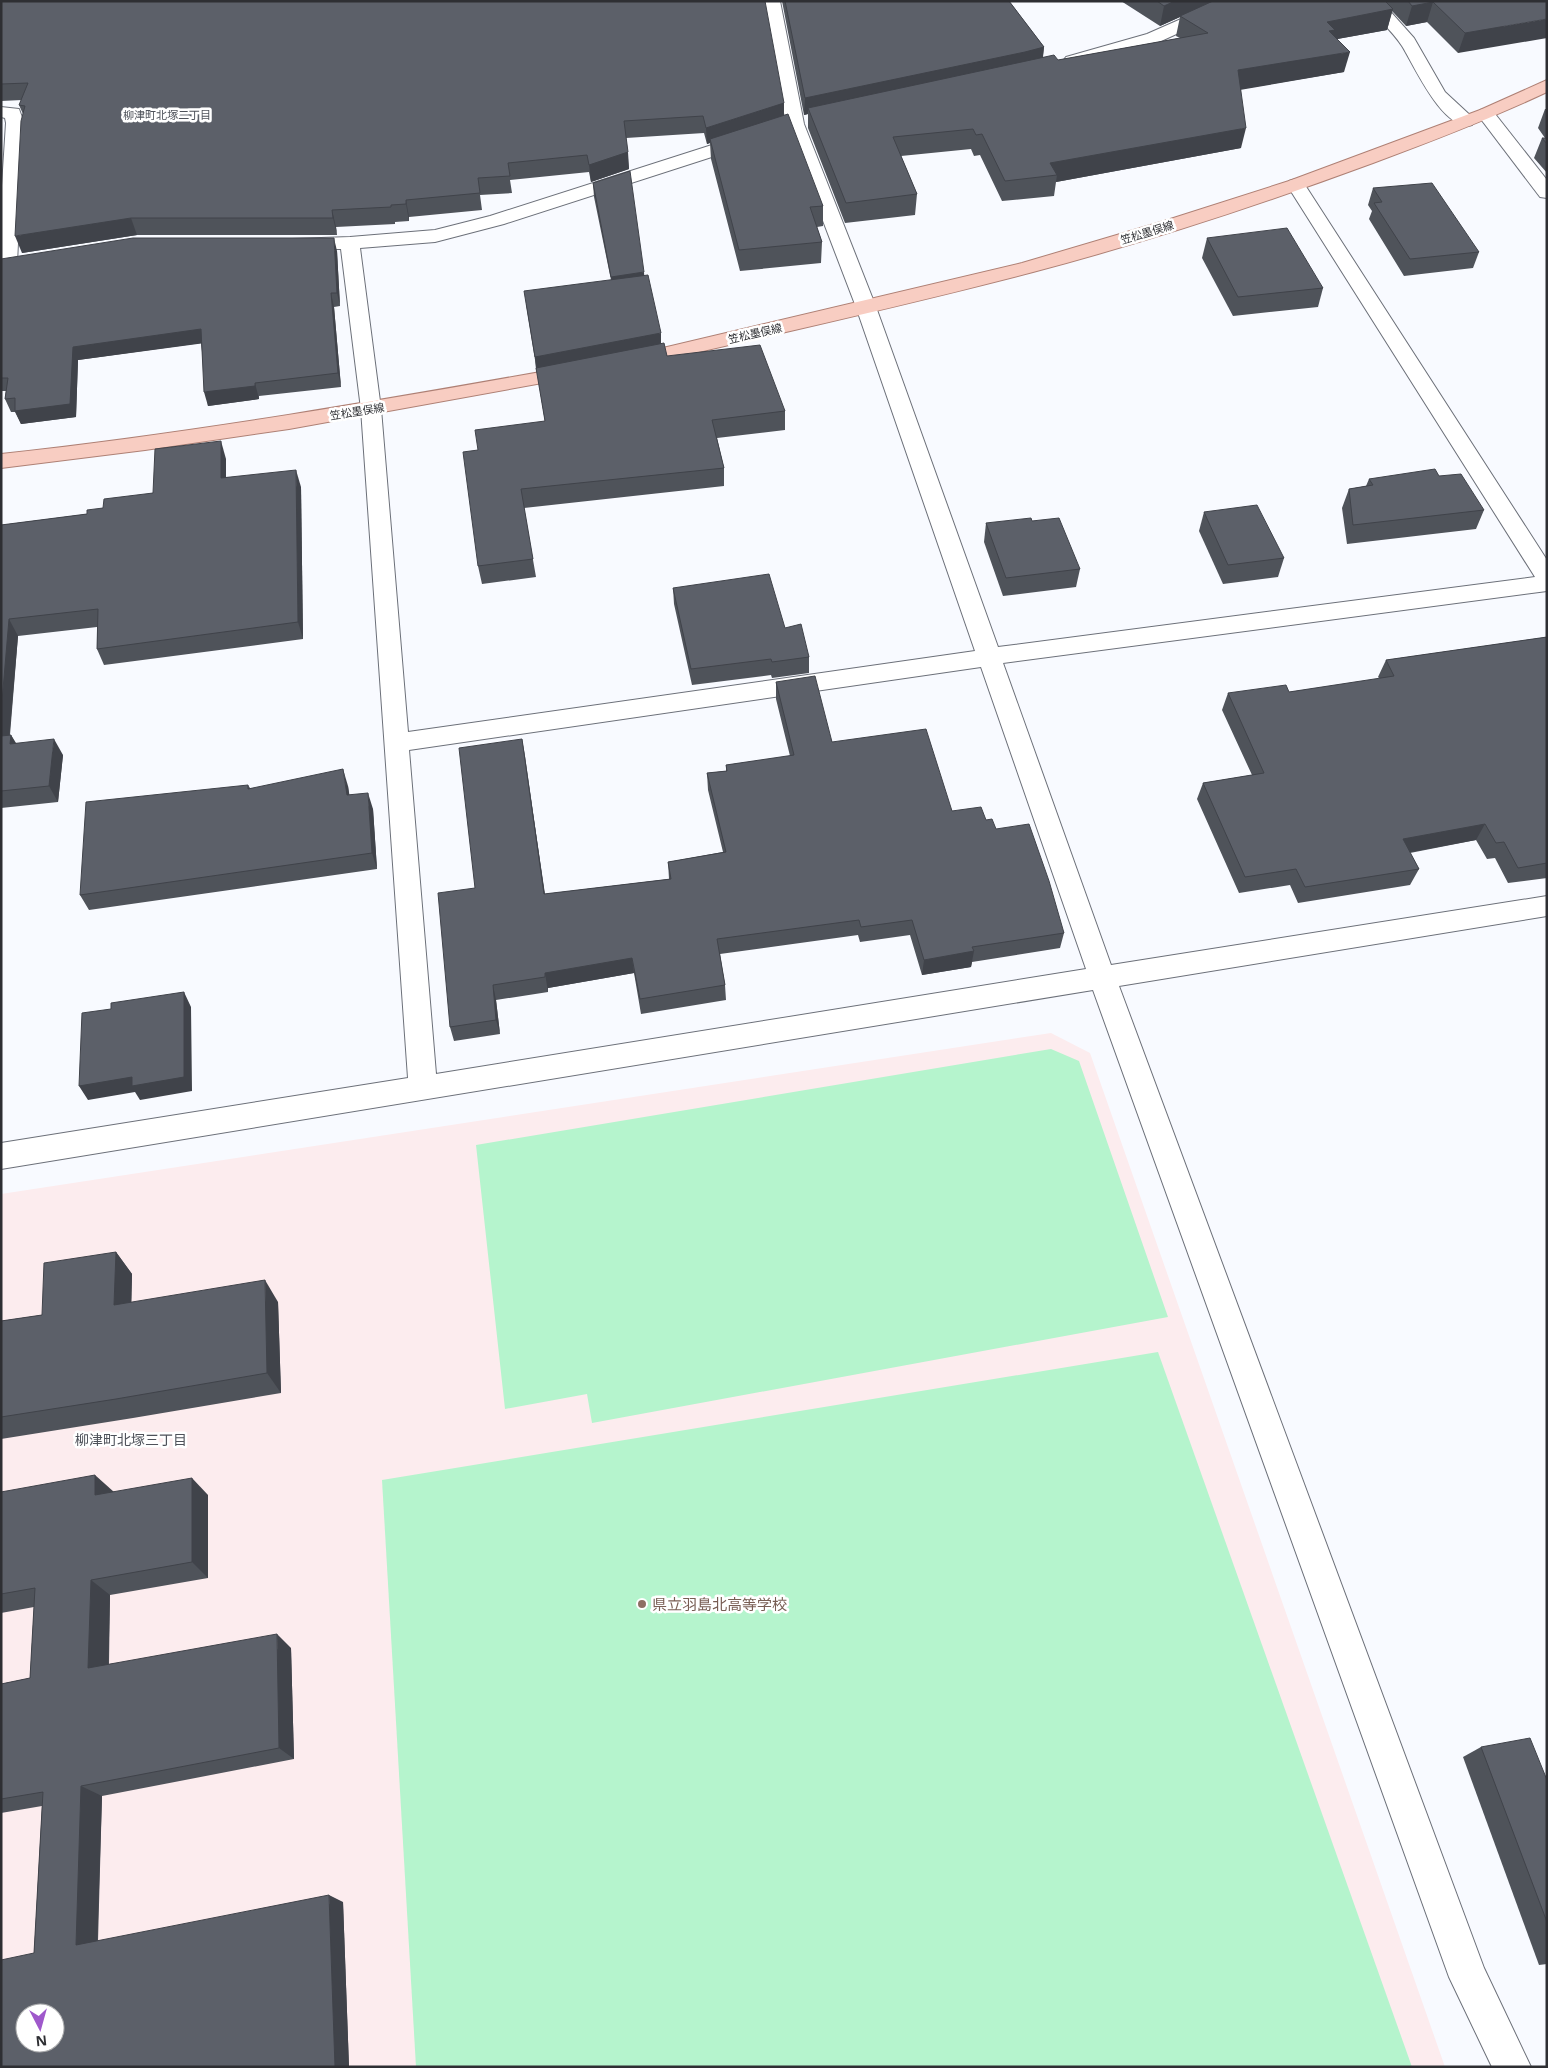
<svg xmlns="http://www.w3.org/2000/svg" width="1548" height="2068" viewBox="0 0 1548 2068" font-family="'Noto Sans','Noto Sans JP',sans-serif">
  <rect width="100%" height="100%" fill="#f8faff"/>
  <path fill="#fcecee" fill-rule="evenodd" d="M1051 1033 1090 1053 1445 2067H1V1194ZM25 2013H55V2043H25Z"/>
  <g fill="#b5f4cd">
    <path d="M1051 1049 1079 1061 1168 1317 592 1423 587 1394 505 1409 476 1145Z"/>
    <path d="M1158 1352 1412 2067H416L382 1480Z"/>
  </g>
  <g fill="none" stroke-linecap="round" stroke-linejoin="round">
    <defs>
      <g id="minor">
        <path d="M764 1H780L804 124 876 307 998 647 1535 577 1287 185 1289 181 1296 179 1303 181 1305 185 1547 560V591L1003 663 1111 965 1547 896V916L1119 986 1484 1968 1531 2067H1492L1449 1977 1093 990 1 1169V1143L408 1078 361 409 341 249H299L292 247 289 243 292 239 350 237 435 230 490 216 740 136 746 135 752 136 755 140 752 144 504 224 435 242 360 248 381 409 408 732 975 651 856 307 786 124ZM981 667 1086 969 436 1074 409 750Z"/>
        <path d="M1222 1H1244L1242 4 1159 42 1072 66 1066 65 1063 61 1066 57 1147 34Z"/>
        <path d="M1364 1H1381L1414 38 1445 92 1472 117 1475 121 1472 125C1443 132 1414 65 1402 46 1391 29 1375 17 1364 1Z"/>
        <path d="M1 107 19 109 24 123 17 263 14 267 7 269 1 267V201L6 123 5 118 1 117Z"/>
        <path d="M1486 109 1492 110 1547 180V198L1540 197 1477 114 1480 110Z"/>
      </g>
      <g id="major">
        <path d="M1547 80V92C1490 119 1432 141 1373 163 1262 204 1147 242 1033 272 899 307 764 337 629 368L622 366 619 362 622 358 629 356 1022 263 1164 221 1289 181 1480 110Z"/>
        <path d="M574 366 581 368 584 372 581 376 289 429 145 450 1 468V454C193 433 384 400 574 366Z"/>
      </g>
    </defs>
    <use href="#minor" stroke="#6c7079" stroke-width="2"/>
    <use href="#major" stroke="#ae8075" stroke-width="2"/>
    <use href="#minor" fill="#fff" fill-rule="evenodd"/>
    <use href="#major" fill="#f8cdc2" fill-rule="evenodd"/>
  </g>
  <g fill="#4f535a">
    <path d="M1 1 784 103V116L823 206V226L817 227 822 242 821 263 740 271 711 159 710 143 707 144 704 133 626 138 629 169 591 182 589 172 510 180 512 193 480 195 482 210 409 217V221L395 222V224L336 227 337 235H137L22 253 23 114 19 105 22 100 1 101Z"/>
    <path d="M782 1H1009L1044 47 1043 57 1058 60 1180 38 1176 36 1180 17 1160 26 1121 1H1547L1458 53 1427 22 1406 26 1392 11 1387 30 1337 39 1344 72 1241 89V148L1056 182 1054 196 1002 201 980 155 974 156 971 149 901 156 917 194 915 215 845 223 808 128V114L804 115Z"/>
    <path d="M1545 109H1547V173L1534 158 1542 138H1545L1538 128Z"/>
    <path d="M593 183 644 276 661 343 667 356 785 411V430L717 438 724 468V486L524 508 536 577 482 584 478 566V450L545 422 526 304 611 280 594 197Z"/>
    <path d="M1373 188 1479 252 1473 268 1404 276 1369 219 1372 211 1368 205Z"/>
    <path d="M1207 238 1323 288 1318 307 1233 316 1202 258Z"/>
    <path d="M337 251 340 306 334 307 341 387 259 396V399L208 406 201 343 78 360 76 417 21 424 15 412H11L5 399 6 391H1V259Z"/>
    <path d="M226 459V477L301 487 303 639 104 665 97 649V627L18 636 10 735H11L16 743 63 755 58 802 1 808V525L87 514 103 508 153 493Z"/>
    <path d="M1439 476 1484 510 1476 529 1347 544 1342 508 1349 489 1366 486 1369 479Z"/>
    <path d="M1204 512 1284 558 1278 577 1223 584 1199 531Z"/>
    <path d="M986 523 1080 569 1076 587 1003 596 984 542Z"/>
    <path d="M673 588 785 628 809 657V673L772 678 771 675 692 685 674 604Z"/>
    <path d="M1547 637V878L1508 883 1495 858 1487 859 1476 840 1410 853 1419 869 1410 885 1298 903 1290 885 1239 893 1197 799 1203 783 1252 775 1222 710 1228 693 1289 692 1380 679 1378 677 1386 660Z"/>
    <path d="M776 682 832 742 952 811 986 820 996 829 1064 933 1060 948 972 962 971 967 922 975 910 935 860 942 858 935 720 954 725 985 726 1000 641 1014 634 973 548 988V992L496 1000 500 1034 454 1041 450 1027 475 888 522 739 545 894 669 879 668 862 723 852 708 790 707 773 726 771V765L790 756 776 699Z"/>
    <path d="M248 785 250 788 348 786 349 795 373 809 377 869 89 910 80 895Z"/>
    <path d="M116 1252 132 1274 131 1302H278L281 1393 133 1418 1 1439V1321L42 1315Z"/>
    <path d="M1 1492H113L208 1495V1578L110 1595 109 1664 291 1648 294 1759 102 1796 98 1941 343 1902 349 2067H1L34 1953 42 1806 1 1813V1684L30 1678 34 1607 1 1613Z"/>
    <path d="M1481 1747 1547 1780V1964L1539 1965 1463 1757Z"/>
  </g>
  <g fill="#40434a">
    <path d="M1175 1H1217L1180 16V17L1160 26 1164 6Z"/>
    <path d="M1433 2 1427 22 1406 26 1412 6Z"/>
    <path d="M1393 9 1387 30 1332 40 1330 50 1327 22Z"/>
    <path d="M1547 19V38L1458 53 1465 33Z"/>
    <path d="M1044 47 1042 63 808 108V114L804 115 805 98Z"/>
    <path d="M1350 52 1344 72 1234 91 1238 70Z"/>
    <path d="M784 103V120L710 139V143L707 144 706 128Z"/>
    <path d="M1246 128 1241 148 1056 182 1057 175 1050 163Z"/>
    <path d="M628 152 629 169 591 182 589 165Z"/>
    <path d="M406 200 409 217V221L406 204Z"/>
    <path d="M332 210 336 227 337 235 333 218Z"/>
    <path d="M131 218 137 235 22 253 15 236Z"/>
    <path d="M334 238 337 251 340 306 337 293Z"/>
    <path d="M644 272 645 286 613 291 611 277Z"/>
    <path d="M331 293 334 307 341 387 338 373Z"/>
    <path d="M201 329 205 343 78 360 76 417 21 424 15 411 73 347Z"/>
    <path d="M661 333V345L536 370 535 357Z"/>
    <path d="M255 383 259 399 208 406 204 392Z"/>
    <path d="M221 441 226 459V495L221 478Z"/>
    <path d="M296 470 301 487 303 639 298 622Z"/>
    <path d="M9 619 18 636 8 752 1 739V713Z"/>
    <path d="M11 735 20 751 10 744Z"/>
    <path d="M54 739 63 755 58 802 49 786Z"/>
    <path d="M522 739 525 756 547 910 544 894Z"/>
    <path d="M343 769 348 786 352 811 347 795Z"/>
    <path d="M368 793 373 809 377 869 372 853Z"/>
    <path d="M1485 824 1476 840 1395 855 1403 839Z"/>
    <path d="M974 951 971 967 922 975 924 960Z"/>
    <path d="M632 958 634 973 548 988V992L545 973Z"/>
    <path d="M493 985 496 1000 500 1034 496 1020Z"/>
    <path d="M184 992 191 1007 192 1091 140 1100 135 1092 88 1100 79 1086Z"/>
    <path d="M116 1252 132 1274 131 1326 114 1305Z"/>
    <path d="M265 1280 278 1302 281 1393 267 1373Z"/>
    <path d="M95 1475 114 1492 95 1495Z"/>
    <path d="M192 1478 208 1495V1578L192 1562Z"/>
    <path d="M91 1580 110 1595 108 1681 88 1668Z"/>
    <path d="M277 1634 291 1648 294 1759 279 1748Z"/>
    <path d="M81 1786 102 1796 97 1951 76 1945Z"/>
    <path d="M329 1895 343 1902 349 2067H335Z"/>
  </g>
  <g fill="#5c6069" stroke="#40434a" fill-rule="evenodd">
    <path d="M1 1H765L784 103 706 128 703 116 624 121 628 152 589 165 587 155 508 163 510 176 478 178 480 193 406 200V204L391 205V207L332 210 333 218H131L15 236 21 121 25 106 19 105 28 83 1 84Z"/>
    <path d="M785 1H1009L1044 47 1025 52 805 98Z"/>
    <path d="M1157 1H1175L1164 6Z"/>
    <path d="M1213 1H1385L1393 9 1327 22 1335 30 1329 31 1350 52 1238 70 1246 128 1050 163 1057 175 1005 181 982 134 976 135 973 129 893 137 917 194 846 203 808 108 1054 55 1058 60 1208 33 1180 16Z"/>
    <path d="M1408 1H1547V19L1465 33 1433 2 1412 6Z"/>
    <path d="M788 114 823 206 810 207 822 242 739 250 710 139Z"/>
    <path d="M1542 138H1547V144Z"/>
    <path d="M630 171 644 272 611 277 593 183Z"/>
    <path d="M1432 183 1479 252 1410 259 1374 203 1382 202 1373 188Z"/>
    <path d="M1287 228 1323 288 1238 297 1207 238Z"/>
    <path d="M133 238H334L337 293H331L338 373 255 383V386L204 392 201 329 73 347 70 404 15 411V398L5 399 8 378H1V259Z"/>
    <path d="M648 275 661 333 535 357 524 291Z"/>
    <path d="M664 343 667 356 760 345 785 411 712 420 724 468 521 489 533 559 478 566 463 452 478 450 475 430 545 421 536 368Z"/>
    <path d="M221 441V478L296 470 298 622 97 649 98 609 9 619 1 713V525L87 514V510L103 508 104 499 153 493 155 449Z"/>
    <path d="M1435 469 1439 476 1461 474 1484 510 1353 525 1349 489 1373 485 1369 479Z"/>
    <path d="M1257 505 1284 558 1228 565 1204 512Z"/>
    <path d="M1031 518 1032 521 1059 518 1080 569 1006 578 986 523Z"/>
    <path d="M769 574 785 628 801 624 809 657 772 662 771 659 691 669 673 588Z"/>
    <path d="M1547 637V863L1518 868 1504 842 1496 843 1485 824 1403 839 1419 869 1305 887 1296 869 1245 877 1203 783 1264 773 1228 693 1286 685 1289 692 1394 676 1386 660Z"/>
    <path d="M815 676 832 742 926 729 952 811 981 807 986 820 992 819 996 829 1029 824 1049 881 1064 933 972 947 974 951 924 960 912 920 861 927 859 920 717 939 725 985 640 999 632 958 545 973V977L493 985 496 1020 450 1027 438 893 475 888 459 748 522 739 544 894 671 879 668 862 726 852 707 773 727 771 726 765 794 755 776 682Z"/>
    <path d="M11 735 10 744 54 739 49 786 1 791V736Z"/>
    <path d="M343 769 347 795 368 793 372 853 80 895 86 802 248 785V789Z"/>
    <path d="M184 992V1077L132 1086V1077L79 1086 82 1013 111 1009V1003Z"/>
    <path d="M116 1252 114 1305 265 1280 267 1373 116 1399 1 1417V1321L42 1315 44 1263Z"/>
    <path d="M95 1475V1495L192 1478V1562L91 1580 88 1668 277 1634 279 1748 81 1786 76 1945 329 1895 335 2067H1V1960L34 1953 43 1792 1 1799V1684L30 1678 35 1588 1 1594V1492ZM25 2013H55V2043H25Z"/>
    <path d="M1530 1738 1547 1780V1922L1481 1747Z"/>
  </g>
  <circle fill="#8d6e63" stroke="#fff" stroke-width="2" cx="642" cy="1604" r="5"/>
  <g text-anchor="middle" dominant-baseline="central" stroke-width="5" stroke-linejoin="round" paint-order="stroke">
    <g font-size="11" fill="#4e525a" stroke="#fff">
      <text x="167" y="114">柳津町北塚二丁目</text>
    </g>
    <g font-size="11" fill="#2e2f33" stroke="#fff">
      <text transform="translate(1147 232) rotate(-17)">笠松墨俣線</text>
      <text transform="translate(755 333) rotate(-13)">笠松墨俣線</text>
      <text transform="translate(357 411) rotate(-9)">笠松墨俣線</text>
    </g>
    <g font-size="14" fill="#4e525a" stroke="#fff">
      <text x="131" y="1439">柳津町北塚三丁目</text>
    </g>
    <g font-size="15" fill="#785e54" stroke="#fff" text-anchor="start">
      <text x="652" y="1604">県立羽島北高等学校</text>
    </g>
  </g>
  <rect width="1548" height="2068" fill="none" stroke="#2e2f33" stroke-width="5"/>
  <g transform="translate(40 2028) rotate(174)"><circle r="24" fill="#ffffff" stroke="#abacad"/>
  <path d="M0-4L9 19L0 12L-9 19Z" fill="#9f58cb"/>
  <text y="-8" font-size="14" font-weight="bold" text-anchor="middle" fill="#2e2f33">N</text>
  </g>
</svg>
